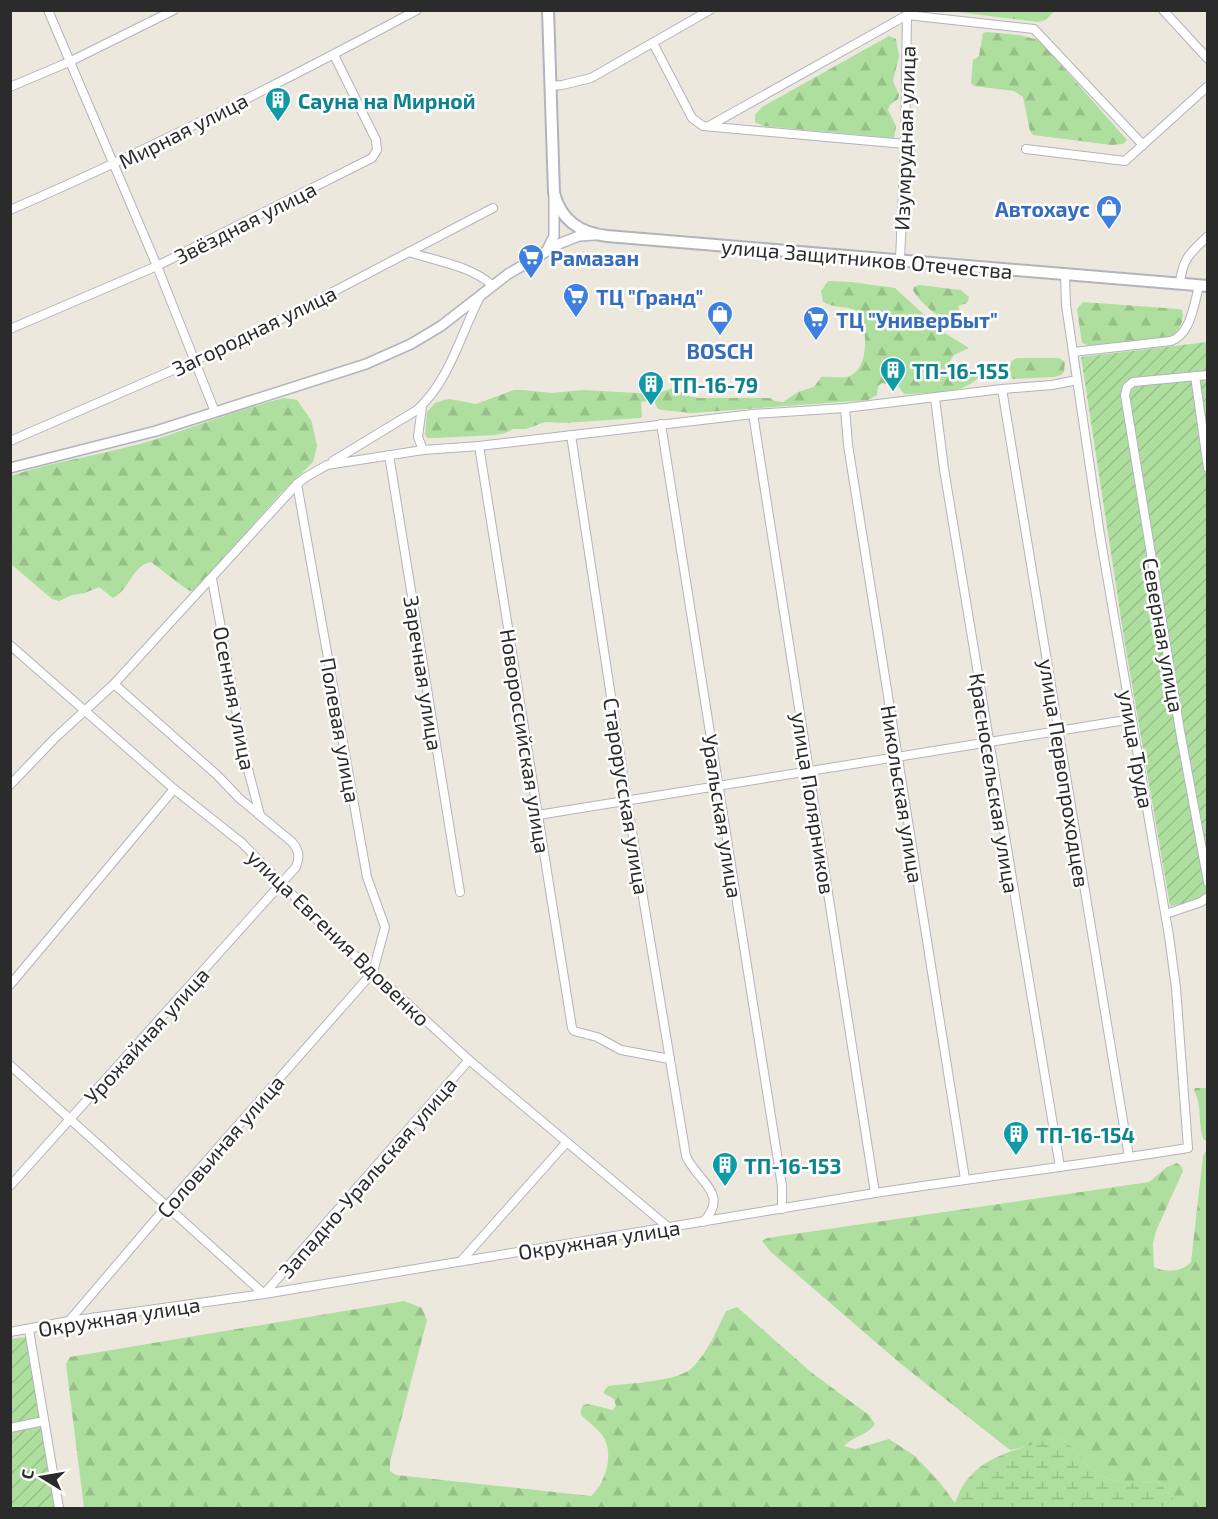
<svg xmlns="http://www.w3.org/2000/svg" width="1218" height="1519" viewBox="0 0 1218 1519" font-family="'Exo 2',sans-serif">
  <defs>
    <pattern id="forest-firs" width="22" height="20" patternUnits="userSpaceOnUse" patternTransform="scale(1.5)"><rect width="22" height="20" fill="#aedf9e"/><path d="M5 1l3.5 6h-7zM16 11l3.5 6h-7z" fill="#96c088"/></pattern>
    <pattern id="wetland-marsh" width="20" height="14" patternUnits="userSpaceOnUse" patternTransform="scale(1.5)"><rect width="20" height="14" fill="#aedf9e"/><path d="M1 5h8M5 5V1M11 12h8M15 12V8" fill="none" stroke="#96c088"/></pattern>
    <pattern id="garden-furrows" width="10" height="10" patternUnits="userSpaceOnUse" patternTransform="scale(1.5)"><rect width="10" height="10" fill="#aedf9e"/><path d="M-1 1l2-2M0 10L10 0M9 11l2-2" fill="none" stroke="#96c088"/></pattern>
  </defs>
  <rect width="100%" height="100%" fill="#ece8de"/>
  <g fill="url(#forest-firs)">
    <path d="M949 11H1055L1045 20 1038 22Z"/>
    <path d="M987 32 1019 35 1039 40 1127 140 1123 144 1112 145 1033 135 1030 131 1023 97 1014 91 974 86 971 83 973 60 979 56 983 33Z"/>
    <path d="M889 36 896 39 899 56 893 81 899 95 898 99 890 105 888 110 896 126 894 138 763 126 755 122V115L762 107Z"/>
    <path d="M828 281 851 282 895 288 943 332 969 348 954 355 950 361C954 384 962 375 978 376V378C961 395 930 392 908 394H904L898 386 882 383 878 386 877 395 868 400 692 413 661 410 657 408 654 400 641 402 642 417 639 418 564 423 545 422 526 429H513L505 433 494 435 436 438H428L425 435 427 412 435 403 444 400 450 399 476 404 514 390H522L552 393 583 390 655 394 673 388 689 396 698 398H770L775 401 783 402 798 392 814 387 821 377C830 376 842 379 850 376 870 367 866 330 861 313 849 305 835 309 823 302L821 291Z"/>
    <path d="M919 285 961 290 969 297 967 303 958 306 963 322C950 329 919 303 913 290L914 287Z"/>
    <path d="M1083 302 1178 309 1182 310C1185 320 1179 331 1171 337L1090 346 1082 343 1077 309Z"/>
    <path d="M1017 358H1059L1065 362 1064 372 1061 375 1054 377 1013 379 1006 372 1012 361Z"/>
    <path d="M284 398 297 400 311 420 314 432 317 446 313 462 281 493 196 590 190 591 185 588 151 562C133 565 129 590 113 598L99 587 85 593 72 595 59 601 52 599 11 564 10 476C58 460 109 454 157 439 200 425 241 409 284 398Z"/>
    <path d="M1195 1088H1207V1141L1204 1140C1197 1124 1203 1107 1194 1091Z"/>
    <path d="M1207 1149V1508H1176L1173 1497 1157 1481C1127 1486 1101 1483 1080 1458 1069 1445 1073 1443 1056 1437L1036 1445 1010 1450 901 1364 771 1252 762 1241 767 1238 1149 1182 1167 1167 1177 1163 1181 1166 1183 1171 1156 1231 1153 1243 1154 1267C1165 1273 1183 1272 1191 1262L1203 1156Z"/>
    <path d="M404 1301 422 1308 427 1320 390 1462V1471L396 1475 591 1496C606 1483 615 1452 602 1435 596 1427 587 1421 581 1415V1410L583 1405 588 1404 613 1410 616 1406 614 1399 603 1393 608 1386C629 1383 679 1382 693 1367 708 1352 717 1329 726 1311L737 1307 812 1373 869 1415 875 1424C868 1435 853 1436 844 1446L855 1449 889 1439 915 1456 941 1484 955 1503 952 1508H84L66 1364 70 1357Z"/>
  </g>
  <path fill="url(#wetland-marsh)" d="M1056 1437C1073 1443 1069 1445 1080 1458 1101 1483 1127 1486 1157 1481L1173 1497 1176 1508H952C956 1502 958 1494 962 1487 984 1452 1022 1450 1056 1437Z"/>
  <g fill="url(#garden-furrows)">
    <path d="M1207 342V899L1170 906 1124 638 1081 357Z"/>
    <path d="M34 1336 63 1508H11L10 1339Z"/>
  </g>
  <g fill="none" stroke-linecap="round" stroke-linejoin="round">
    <defs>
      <g id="minor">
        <path d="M48 10 157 266 215 412"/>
        <path d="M1163 10 1208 59"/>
        <path d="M653 43 692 118 703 126 905 144"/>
        <path d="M550 86 562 85 591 78 710 10"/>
        <path d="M10 87 69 62 174 10"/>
        <path d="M709 126 907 15 1034 29 1143 145"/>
        <path d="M1026 149 1125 161 1208 86"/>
        <path d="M10 210C149 150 283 82 417 10"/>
        <path d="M409 252C436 261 472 266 493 286"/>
        <path d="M900 260 905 144 907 15"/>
        <path d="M1180 284C1182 259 1190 253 1208 236"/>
        <path d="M10 329 157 266 372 158 377 150 376 140 334 55"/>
        <path d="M1073 352 1171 341C1191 334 1194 304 1199 286"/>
        <path d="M1208 375 1133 382 1127 387 1125 395 1180 731 1208 882"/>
        <path d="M1195 376 1208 468"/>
        <path d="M1002 389 1129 1157"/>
        <path d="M935 398 944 469 1060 1167"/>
        <path d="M422 406 418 437 423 450"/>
        <path d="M845 408 848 445 965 1179"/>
        <path d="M753 414 875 1193"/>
        <path d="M661 424 782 1186V1209"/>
        <path d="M571 435 627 801 686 1156C696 1180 731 1194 703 1222"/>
        <path d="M10 441 194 361 264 328 493 208"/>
        <path d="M479 446 572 1028 574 1031 597 1037 621 1050 670 1059"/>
        <path d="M389 455 460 892"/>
        <path d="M333 461 417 410C450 380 460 335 480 297"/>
        <path d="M212 579 245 758 260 815"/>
        <path d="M10 645 174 789 242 843 328 931 469 1060 668 1227"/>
        <path d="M10 785 55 738 114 684 297 484 306 477 327 465 423 450 479 446 753 414 845 408 1002 389 1052 385 1077 380"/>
        <path d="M538 815 1132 719"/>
        <path d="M1166 914 1201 902 1208 897"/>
        <path d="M10 985 174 789"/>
        <path d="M10 1065 264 1294 469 1060"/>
        <path d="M10 1186 296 867C300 857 299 850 292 842L239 798 217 775 114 684"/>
        <path d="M462 1260 566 1143"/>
        <path d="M69 1321 166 1207 373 972 385 927 367 877 297 484"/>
        <path d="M29 1330 59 1508"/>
        <path d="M10 1332 69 1321 264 1294 875 1193C979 1177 1083 1165 1188 1148L1176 988 1169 936 1100 535 1066 305 1065 275"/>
        <path d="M10 1428 44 1421"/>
      </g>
      <g id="tertiary">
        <path d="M547 250 554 236V196"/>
        <path d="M10 468 156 431 366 364 411 344 441 326 508 274 561 243 579 236 595 235"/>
      </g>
      <path id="secondary" d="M548 10 554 193C561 220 579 233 607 236L1208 286"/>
    </defs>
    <use href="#minor" stroke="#b2b3be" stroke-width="10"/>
    <use href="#tertiary" stroke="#b2b3be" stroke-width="12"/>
    <use href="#secondary" stroke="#b2b3be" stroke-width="14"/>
    <use href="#minor" stroke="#fff" stroke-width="8"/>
    <use href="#tertiary" stroke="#fff" stroke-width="9"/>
    <use href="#secondary" stroke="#fff" stroke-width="10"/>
  </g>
  <defs>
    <symbol id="building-pin" viewBox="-11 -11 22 30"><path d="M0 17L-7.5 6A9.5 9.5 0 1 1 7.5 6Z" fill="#0f9aa8" stroke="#fff"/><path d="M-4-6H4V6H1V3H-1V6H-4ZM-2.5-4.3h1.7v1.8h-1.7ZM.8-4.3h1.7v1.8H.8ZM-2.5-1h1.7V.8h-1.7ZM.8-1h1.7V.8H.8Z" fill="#fff"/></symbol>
    <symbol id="shop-pin" viewBox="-11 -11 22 30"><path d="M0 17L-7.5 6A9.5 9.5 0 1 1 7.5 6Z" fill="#3f7fe0" stroke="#fff"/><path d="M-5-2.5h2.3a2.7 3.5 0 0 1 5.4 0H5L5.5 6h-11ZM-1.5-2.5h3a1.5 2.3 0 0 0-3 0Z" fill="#fff"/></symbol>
    <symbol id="supermarket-pin" viewBox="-11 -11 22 30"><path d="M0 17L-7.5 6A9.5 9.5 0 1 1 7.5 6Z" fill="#3f7fe0" stroke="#fff"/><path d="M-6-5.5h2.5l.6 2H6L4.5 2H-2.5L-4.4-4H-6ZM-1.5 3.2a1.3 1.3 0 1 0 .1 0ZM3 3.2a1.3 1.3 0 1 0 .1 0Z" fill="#fff"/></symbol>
  </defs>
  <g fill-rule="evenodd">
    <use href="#building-pin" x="263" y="85" width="30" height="40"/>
    <use href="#shop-pin" x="1094" y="193" width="30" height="40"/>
    <use href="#supermarket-pin" x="516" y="242" width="30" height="40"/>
    <use href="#supermarket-pin" x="561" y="281" width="30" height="40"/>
    <use href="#shop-pin" x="705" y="299" width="30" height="40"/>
    <use href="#supermarket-pin" x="801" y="304" width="30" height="40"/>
    <use href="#building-pin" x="878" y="355" width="30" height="40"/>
    <use href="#building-pin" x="636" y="369" width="30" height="40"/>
    <use href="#building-pin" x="1001" y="1119" width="30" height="40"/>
    <use href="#building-pin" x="710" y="1150" width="30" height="40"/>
  </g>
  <g text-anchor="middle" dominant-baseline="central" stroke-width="5" stroke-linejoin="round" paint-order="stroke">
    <g font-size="21" font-weight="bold" fill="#0d838f" stroke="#fff" text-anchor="start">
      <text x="298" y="100">Сауна на Мирной</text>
      <text x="912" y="370">ТП-16-155</text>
      <text x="670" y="384">ТП-16-79</text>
      <text x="1036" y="1134">ТП-16-154</text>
      <text x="744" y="1165">ТП-16-153</text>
    </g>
    <g font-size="21" fill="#2b2b2b" stroke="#fff">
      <text transform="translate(183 130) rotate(-27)">Мирная улица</text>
      <text transform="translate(904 138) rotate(-88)">Изумрудная улица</text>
      <text transform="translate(245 222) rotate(-27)">Звёздная улица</text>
      <text transform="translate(867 258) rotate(5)">улица Защитников Отечества</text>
      <text transform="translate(254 330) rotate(-26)">Загородная улица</text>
      <text transform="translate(1164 635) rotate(80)">Северная улица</text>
      <text transform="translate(424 673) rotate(81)">Заречная улица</text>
      <text transform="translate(235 698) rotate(79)">Осенняя улица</text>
      <text transform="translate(341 730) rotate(80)">Полевая улица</text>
      <text transform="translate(526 741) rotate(81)">Новороссийская улица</text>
      <text transform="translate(1137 749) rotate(80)">улица Труда</text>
      <text transform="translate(1065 773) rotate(81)">улица Первопроходцев</text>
      <text transform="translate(995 783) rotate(81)">Красносельская улица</text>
      <text transform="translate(903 794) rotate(81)">Никольская улица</text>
      <text transform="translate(627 796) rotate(81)">Старорусская улица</text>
      <text transform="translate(814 803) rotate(81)">улица Полярников</text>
      <text transform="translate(723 816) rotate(81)">Уральская улица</text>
      <text transform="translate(339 937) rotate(44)">улица Евгения Вдовенко</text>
      <text transform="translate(146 1035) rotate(-48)">Урожайная улица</text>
      <text transform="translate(220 1146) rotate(-49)">Соловьиная улица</text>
      <text transform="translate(367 1177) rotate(-49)">Западно-Уральская улица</text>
      <text transform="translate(599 1239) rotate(-9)">Окружная улица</text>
      <text transform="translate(119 1316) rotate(-9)">Окружная улица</text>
    </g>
    <g font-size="21" font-weight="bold" fill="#366cbe" stroke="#fff" text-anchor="start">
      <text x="1090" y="208" text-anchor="end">Автохаус</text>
      <text x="550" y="257">Рамазан</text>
      <text x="596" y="296">ТЦ "Гранд"</text>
      <text x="836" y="319">ТЦ "УниверБыт"</text>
      <text x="720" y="350" text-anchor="middle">BOSCH</text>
    </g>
  </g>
  <rect width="1218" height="1519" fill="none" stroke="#2b2b2b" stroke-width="24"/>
  <g transform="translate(42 1477) rotate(281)" stroke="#ffffff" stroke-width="4.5" paint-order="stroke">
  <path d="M0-4.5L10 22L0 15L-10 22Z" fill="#2b2b2b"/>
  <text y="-9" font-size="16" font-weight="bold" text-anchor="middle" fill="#2b2b2b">С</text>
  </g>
</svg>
